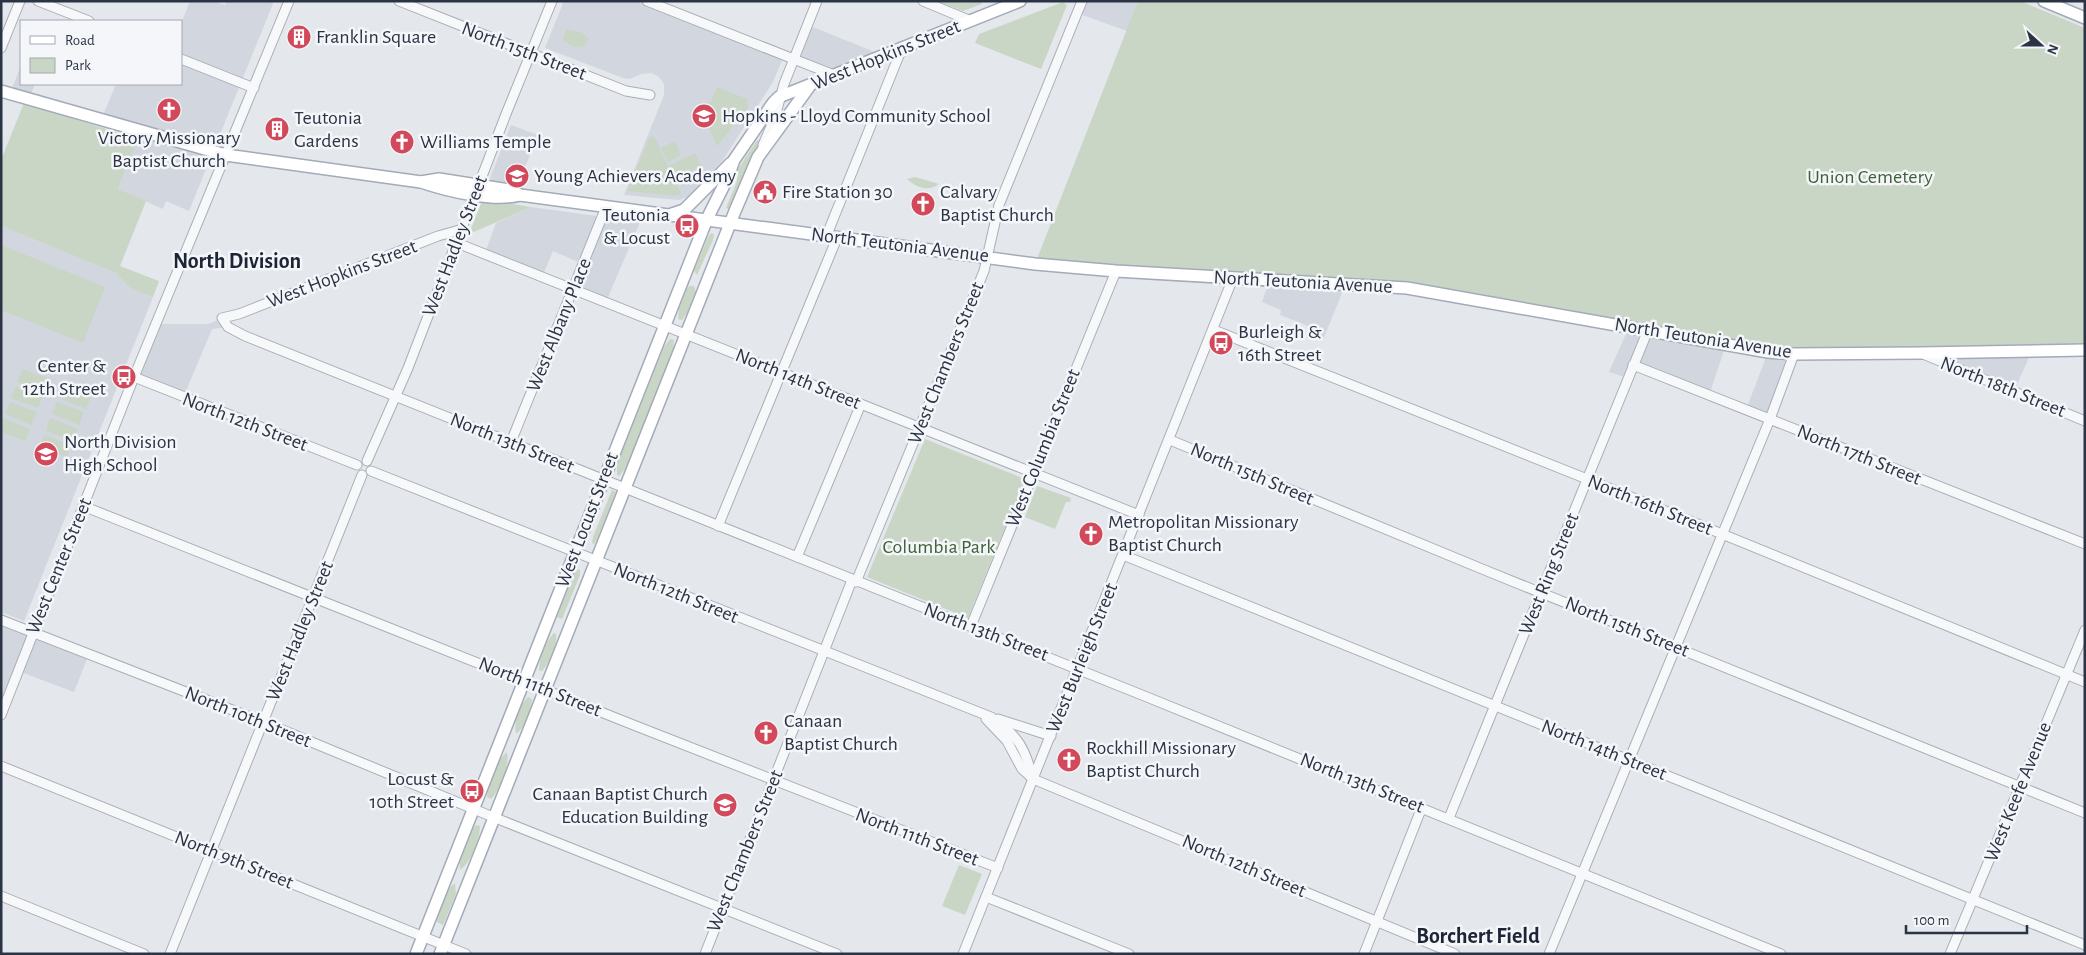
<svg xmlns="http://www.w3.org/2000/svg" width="2086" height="955" viewBox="0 0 2086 955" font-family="'Alegreya Sans',sans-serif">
  <rect width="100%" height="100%" fill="#e4e7ec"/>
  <g fill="#d2d6de">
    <path d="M190 1H214L225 5 227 1H274L189 211 166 201 163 209 118 189 141 131 101 120 116 84H181V24Z"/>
    <path d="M564 1H635L783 58 773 82 730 149 722 161 687 197 679 200 624 195 664 95V84L659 77 651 73 641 74 630 79 623 78 545 48Z"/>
    <path d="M1082 1H1138L1127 31 1077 13Z"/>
    <path d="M808 25 882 55 834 75 794 60Z"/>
    <path d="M21 66V84H35L29 99 10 93Z"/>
    <path d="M511 125 538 135 518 185 492 182 490 178Z"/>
    <path d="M531 207 640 222 606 302 574 289 583 264 553 251 542 277 485 253 496 223Z"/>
    <path d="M1 226 116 273 130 288 153 297 24 621 1 612Z"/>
    <path d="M1270 279 1346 283 1323 340 1314 337 1316 329 1280 315 1281 310 1262 302Z"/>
    <path d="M222 318 228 327 212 329 183 398 134 377 156 324H209Z"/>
    <path d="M1629 327 1726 345 1709 395 1633 365 1628 378 1609 372Z"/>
    <path d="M2032 351 2014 391 1921 353Z"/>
    <path d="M1768 352 1794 354 1770 419 1746 410Z"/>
    <path d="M1 620 89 654 74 692 18 671 8 698 1 695Z"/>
  </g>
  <g fill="#c9d6c5">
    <path d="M981 1 982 4 963 11 940 2Z"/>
    <path d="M1138 1H2020L2085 28V350L1794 354 1460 296 1035 264Z"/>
    <path d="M1063 2 1067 5 1041 69 975 43 979 34Z"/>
    <path d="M566 29 581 32 589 39 582 47H573L563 40Z"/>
    <path d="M717 87 747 99 748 108 717 146 704 118Z"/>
    <path d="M24 103 138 139 118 189 146 201 120 266 159 281 153 297 130 288 116 273 1 226V160Z"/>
    <path d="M650 136 655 138 681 194 675 196 627 191Z"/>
    <path d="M757 140 760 142 732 204 729 209 726 208 737 181 738 169Z"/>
    <path d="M675 141 681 155 668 162 661 148Z"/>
    <path d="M695 153 701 166 676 179 669 166Z"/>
    <path d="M915 177 939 184C928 192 917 188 907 179Z"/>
    <path d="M489 200 531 207 469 234 482 201Z"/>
    <path d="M711 233 714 234 713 240 697 275 694 271 708 237Z"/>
    <path d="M1 245 105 287 83 343 1 310Z"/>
    <path d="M690 286H694L696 292 688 312 682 320 678 319 679 308 687 288Z"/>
    <path d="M670 339 674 340 673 351 627 467 619 476 617 475V464L664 347Z"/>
    <path d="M22 369 49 379 44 392 17 382Z"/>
    <path d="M16 386 43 396 38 408 11 398Z"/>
    <path d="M63 386 91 396 86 409 59 398Z"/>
    <path d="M10 402 37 412 31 425 5 414Z"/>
    <path d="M57 402 84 412 79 425 52 414Z"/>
    <path d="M3 418 30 429 25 441 1 432Z"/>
    <path d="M50 418 78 429 73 441 46 431Z"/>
    <path d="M44 435 71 445 67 457 40 447Z"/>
    <path d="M925 439 1025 479 968 618 867 577Z"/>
    <path d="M1037 486 1071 498 1070 502H1066L1055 529 1025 517Z"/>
    <path d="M612 490 616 492 597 540 594 544 592 543 593 537Z"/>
    <path d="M578 569 580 570V575L562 619 557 617 574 573Z"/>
    <path d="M554 633 556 634C558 647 550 662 542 671L539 670C539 658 545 642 554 633Z"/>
    <path d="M528 697 532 699C531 711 526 726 516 734 513 721 519 706 528 697Z"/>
    <path d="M507 752C510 766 501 788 491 799L487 797C488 782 496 761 507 752Z"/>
    <path d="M476 825 480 826C480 840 471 862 460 870 458 856 467 834 476 825Z"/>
    <path d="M959 865 982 874 965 915 942 906Z"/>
    <path d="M455 883 456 894 443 925 437 922C438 909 444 891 455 883Z"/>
  </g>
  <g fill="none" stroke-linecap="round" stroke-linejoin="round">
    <defs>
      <g id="minor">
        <path d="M38 1 89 21"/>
        <path d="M399 1 626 91 650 95"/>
        <path d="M647 1 834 75"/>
        <path d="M923 1 971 21"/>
        <path d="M1 48 20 1"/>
        <path d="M181 59 254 88"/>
        <path d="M763 145 775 117 784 84 817 1"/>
        <path d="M463 229 438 236 239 314 222 318 228 327 245 336C758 541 1270 745 1781 954"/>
        <path d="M826 237 902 48"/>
        <path d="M457 243 1139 515"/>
        <path d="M1214 330 1587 479 2085 682"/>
        <path d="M1923 354 2085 421"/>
        <path d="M1633 365 2085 544"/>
        <path d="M134 377 357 465"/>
        <path d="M1170 440 1487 571 2085 813"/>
        <path d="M511 442 606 207"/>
        <path d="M367 461 408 368 506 114 552 1"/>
        <path d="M371 471 991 717C1018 735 1025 748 1033 779"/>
        <path d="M83 506C388 626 692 750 998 868"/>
        <path d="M718 526 837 238"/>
        <path d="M1123 555 2085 945"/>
        <path d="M797 557 861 404"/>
        <path d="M856 582 984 271 999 205 1082 1"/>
        <path d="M1 620 263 722 493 817 837 954"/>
        <path d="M971 626 1116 271"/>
        <path d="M1 715 134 377 289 1"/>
        <path d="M986 719 1007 741 1022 769 1033 779 1455 954"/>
        <path d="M998 719 1051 736"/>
        <path d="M1 766 466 954"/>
        <path d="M1449 818 1648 330"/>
        <path d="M1 896 144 954"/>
        <path d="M986 897 1129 954"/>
        <path d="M170 954 362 475"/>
        <path d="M705 954 852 580"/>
        <path d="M963 954 1233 278"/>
        <path d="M1364 954 1422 807"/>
        <path d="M1549 954 1770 419 1794 354"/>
        <path d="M1950 954 2085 630"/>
      </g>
      <g id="major">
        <path d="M2044 1 2085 18"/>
        <path d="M1 91 226 155 421 182C447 191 494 202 520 195"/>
        <path d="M421 182 439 179 510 190 520 195 1035 264 1116 271 1407 288 1768 352 1794 354 1921 353 2085 350"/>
        <path d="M672 214 684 210 731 163"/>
        <path d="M416 954 707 219 728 177 734 160 773 103 779 97 1020 1"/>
        <path d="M440 954 735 211 758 157 809 87"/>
      </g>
    </defs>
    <use href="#minor" stroke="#a9aeb7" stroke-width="11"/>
    <use href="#major" stroke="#a3abb8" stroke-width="14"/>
    <use href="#minor" stroke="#f7f8fa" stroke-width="9"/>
    <use href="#major" stroke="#fff" stroke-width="11"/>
  </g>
  <defs>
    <symbol id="building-disc" viewBox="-11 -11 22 22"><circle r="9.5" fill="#d1495b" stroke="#f4f6f9"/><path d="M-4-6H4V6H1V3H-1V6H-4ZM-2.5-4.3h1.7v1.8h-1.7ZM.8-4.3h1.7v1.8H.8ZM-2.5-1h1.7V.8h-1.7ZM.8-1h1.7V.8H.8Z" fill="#fff"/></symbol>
    <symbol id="church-disc" viewBox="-11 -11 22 22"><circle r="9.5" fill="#d1495b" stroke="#f4f6f9"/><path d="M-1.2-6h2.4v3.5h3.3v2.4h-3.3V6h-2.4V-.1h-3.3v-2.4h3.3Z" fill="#fff"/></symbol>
    <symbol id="school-disc" viewBox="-11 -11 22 22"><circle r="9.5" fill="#d1495b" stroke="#f4f6f9"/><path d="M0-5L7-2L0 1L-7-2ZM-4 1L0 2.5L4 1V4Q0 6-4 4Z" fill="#fff"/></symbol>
    <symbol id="civic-disc" viewBox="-11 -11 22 22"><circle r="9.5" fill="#d1495b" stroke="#f4f6f9"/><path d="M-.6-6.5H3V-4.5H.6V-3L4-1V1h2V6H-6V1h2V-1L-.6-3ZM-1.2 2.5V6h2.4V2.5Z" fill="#fff"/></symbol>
    <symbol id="bus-disc" viewBox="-11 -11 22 22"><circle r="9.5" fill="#d1495b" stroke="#f4f6f9"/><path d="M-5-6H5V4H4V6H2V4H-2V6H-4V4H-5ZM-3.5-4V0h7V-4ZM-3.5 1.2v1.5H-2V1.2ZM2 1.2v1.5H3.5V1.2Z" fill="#fff"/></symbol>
  </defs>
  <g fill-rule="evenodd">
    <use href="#building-disc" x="285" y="23" width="28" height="28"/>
    <use href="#church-disc" x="155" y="96" width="28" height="28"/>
    <use href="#school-disc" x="690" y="102" width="28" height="28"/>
    <use href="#building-disc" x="263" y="115" width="28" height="28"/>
    <use href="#church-disc" x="388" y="128" width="28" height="28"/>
    <use href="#school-disc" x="503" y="162" width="28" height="28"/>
    <use href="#civic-disc" x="751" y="178" width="28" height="28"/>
    <use href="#church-disc" x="909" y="190" width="28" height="28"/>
    <use href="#bus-disc" x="673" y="212" width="28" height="28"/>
    <use href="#bus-disc" x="1207" y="329" width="28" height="28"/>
    <use href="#bus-disc" x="110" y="363" width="28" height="28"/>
    <use href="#school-disc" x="32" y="440" width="28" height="28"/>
    <use href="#church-disc" x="1077" y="520" width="28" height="28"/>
    <use href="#church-disc" x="752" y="719" width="28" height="28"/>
    <use href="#church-disc" x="1055" y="746" width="28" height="28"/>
    <use href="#bus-disc" x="458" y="777" width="28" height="28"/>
    <use href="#school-disc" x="711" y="791" width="28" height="28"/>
  </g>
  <g text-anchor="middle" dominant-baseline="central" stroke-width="5" stroke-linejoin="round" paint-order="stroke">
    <g font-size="20" fill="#2b3445" stroke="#f4f6f9" text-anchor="start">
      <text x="316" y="37">Franklin Square</text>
      <text x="722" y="116">Hopkins - Lloyd Community School</text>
      <text x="294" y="118">Teutonia<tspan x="294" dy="23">Gardens</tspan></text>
      <text x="169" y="138" text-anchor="middle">Victory Missionary<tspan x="169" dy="23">Baptist Church</tspan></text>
      <text x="420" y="142">Williams Temple</text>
      <text x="534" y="176">Young Achievers Academy</text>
      <text x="782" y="192">Fire Station 30</text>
      <text x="940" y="192">Calvary<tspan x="940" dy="23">Baptist Church</tspan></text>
      <text x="670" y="215" text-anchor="end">Teutonia<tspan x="670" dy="23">&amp; Locust</tspan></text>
      <text x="1238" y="332">Burleigh &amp;<tspan x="1238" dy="23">16th Street</tspan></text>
      <text x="106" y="366" text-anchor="end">Center &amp;<tspan x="106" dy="23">12th Street</tspan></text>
      <text x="64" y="442">North Division<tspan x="64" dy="23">High School</tspan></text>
      <text x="1108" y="522">Metropolitan Missionary<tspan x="1108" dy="23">Baptist Church</tspan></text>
      <text x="784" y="721">Canaan<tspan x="784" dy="23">Baptist Church</tspan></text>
      <text x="1086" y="748">Rockhill Missionary<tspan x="1086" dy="23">Baptist Church</tspan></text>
      <text x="454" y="779" text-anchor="end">Locust &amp;<tspan x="454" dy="23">10th Street</tspan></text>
      <text x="708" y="794" text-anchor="end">Canaan Baptist Church<tspan x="708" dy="23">Education Building</tspan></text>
    </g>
    <g font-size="20" fill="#2b3445" stroke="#f4f6f9">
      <text transform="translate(524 51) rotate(21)">North 15th Street</text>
      <text transform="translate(886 55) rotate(-22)">West Hopkins Street</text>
      <text transform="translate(900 245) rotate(7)">North Teutonia Avenue</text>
      <text transform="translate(455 246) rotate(-69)">West Hadley Street</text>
      <text transform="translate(342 274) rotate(-21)">West Hopkins Street</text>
      <text transform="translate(1303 282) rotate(3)">North Teutonia Avenue</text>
      <text transform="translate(559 325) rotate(-68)">West Albany Place</text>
      <text transform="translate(1703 338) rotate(9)">North Teutonia Avenue</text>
      <text transform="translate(946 363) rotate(-68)">West Chambers Street</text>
      <text transform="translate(798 379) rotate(22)">North 14th Street</text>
      <text transform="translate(2003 387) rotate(22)">North 18th Street</text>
      <text transform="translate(245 422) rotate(21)">North 12th Street</text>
      <text transform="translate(512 443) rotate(22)">North 13th Street</text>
      <text transform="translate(1043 448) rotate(-68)">West Columbia Street</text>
      <text transform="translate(1859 455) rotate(22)">North 17th Street</text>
      <text transform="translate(1252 474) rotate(23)">North 15th Street</text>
      <text transform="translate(1650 505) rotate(22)">North 16th Street</text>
      <text transform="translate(587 520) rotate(-69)">West Locust Street</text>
      <text transform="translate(59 566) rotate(-68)">West Center Street</text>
      <text transform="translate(1549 574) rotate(-68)">West Ring Street</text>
      <text transform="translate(676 593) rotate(22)">North 12th Street</text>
      <text transform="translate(1627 627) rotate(22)">North 15th Street</text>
      <text transform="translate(300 631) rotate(-68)">West Hadley Street</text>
      <text transform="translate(986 632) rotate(21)">North 13th Street</text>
      <text transform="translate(1082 658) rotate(-68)">West Burleigh Street</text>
      <text transform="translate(540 687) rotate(22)">North 11th Street</text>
      <text transform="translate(248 717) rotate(22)">North 10th Street</text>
      <text transform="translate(1604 750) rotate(22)">North 14th Street</text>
      <text transform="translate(1362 783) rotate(22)">North 13th Street</text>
      <text transform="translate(2018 792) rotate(-68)">West Keefe Avenue</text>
      <text transform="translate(917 837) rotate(21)">North 11th Street</text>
      <text transform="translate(745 851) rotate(-68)">West Chambers Street</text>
      <text transform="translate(234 860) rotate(22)">North 9th Street</text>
      <text transform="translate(1244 866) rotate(23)">North 12th Street</text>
    </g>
    <g font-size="20" fill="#3f6138" stroke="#f4f6f9">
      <text x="1870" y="177">Union Cemetery</text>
      <text x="939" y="547">Columbia Park</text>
    </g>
    <g font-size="22" font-weight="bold" fill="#1d2536" stroke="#f4f6f9">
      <text x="237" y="261">North Division</text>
      <text x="1478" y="936">Borchert Field</text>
    </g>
  </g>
  <rect width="2086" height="955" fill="none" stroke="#2b3445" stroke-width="5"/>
  <rect x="20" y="20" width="162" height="65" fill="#f4f6f9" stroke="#a4a8b1"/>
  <rect x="30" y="36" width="25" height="8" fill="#ffffff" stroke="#a4a8b1"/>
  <text x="65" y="45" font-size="15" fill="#2b3445">Road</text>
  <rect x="30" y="58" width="25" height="15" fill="#c9d6c5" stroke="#a4a8b1"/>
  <text x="65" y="70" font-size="15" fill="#2b3445">Park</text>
  <g transform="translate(2041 45) rotate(111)" stroke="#f4f6f9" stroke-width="4" paint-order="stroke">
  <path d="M0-4L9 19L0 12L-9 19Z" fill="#2b3445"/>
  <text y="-8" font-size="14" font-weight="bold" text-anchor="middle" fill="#2b3445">N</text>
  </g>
  <path d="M1906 925v8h121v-8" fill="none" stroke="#2b3445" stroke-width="2.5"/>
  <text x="1914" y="925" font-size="15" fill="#2b3445" stroke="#f4f6f9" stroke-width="4" paint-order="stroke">100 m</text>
</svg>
